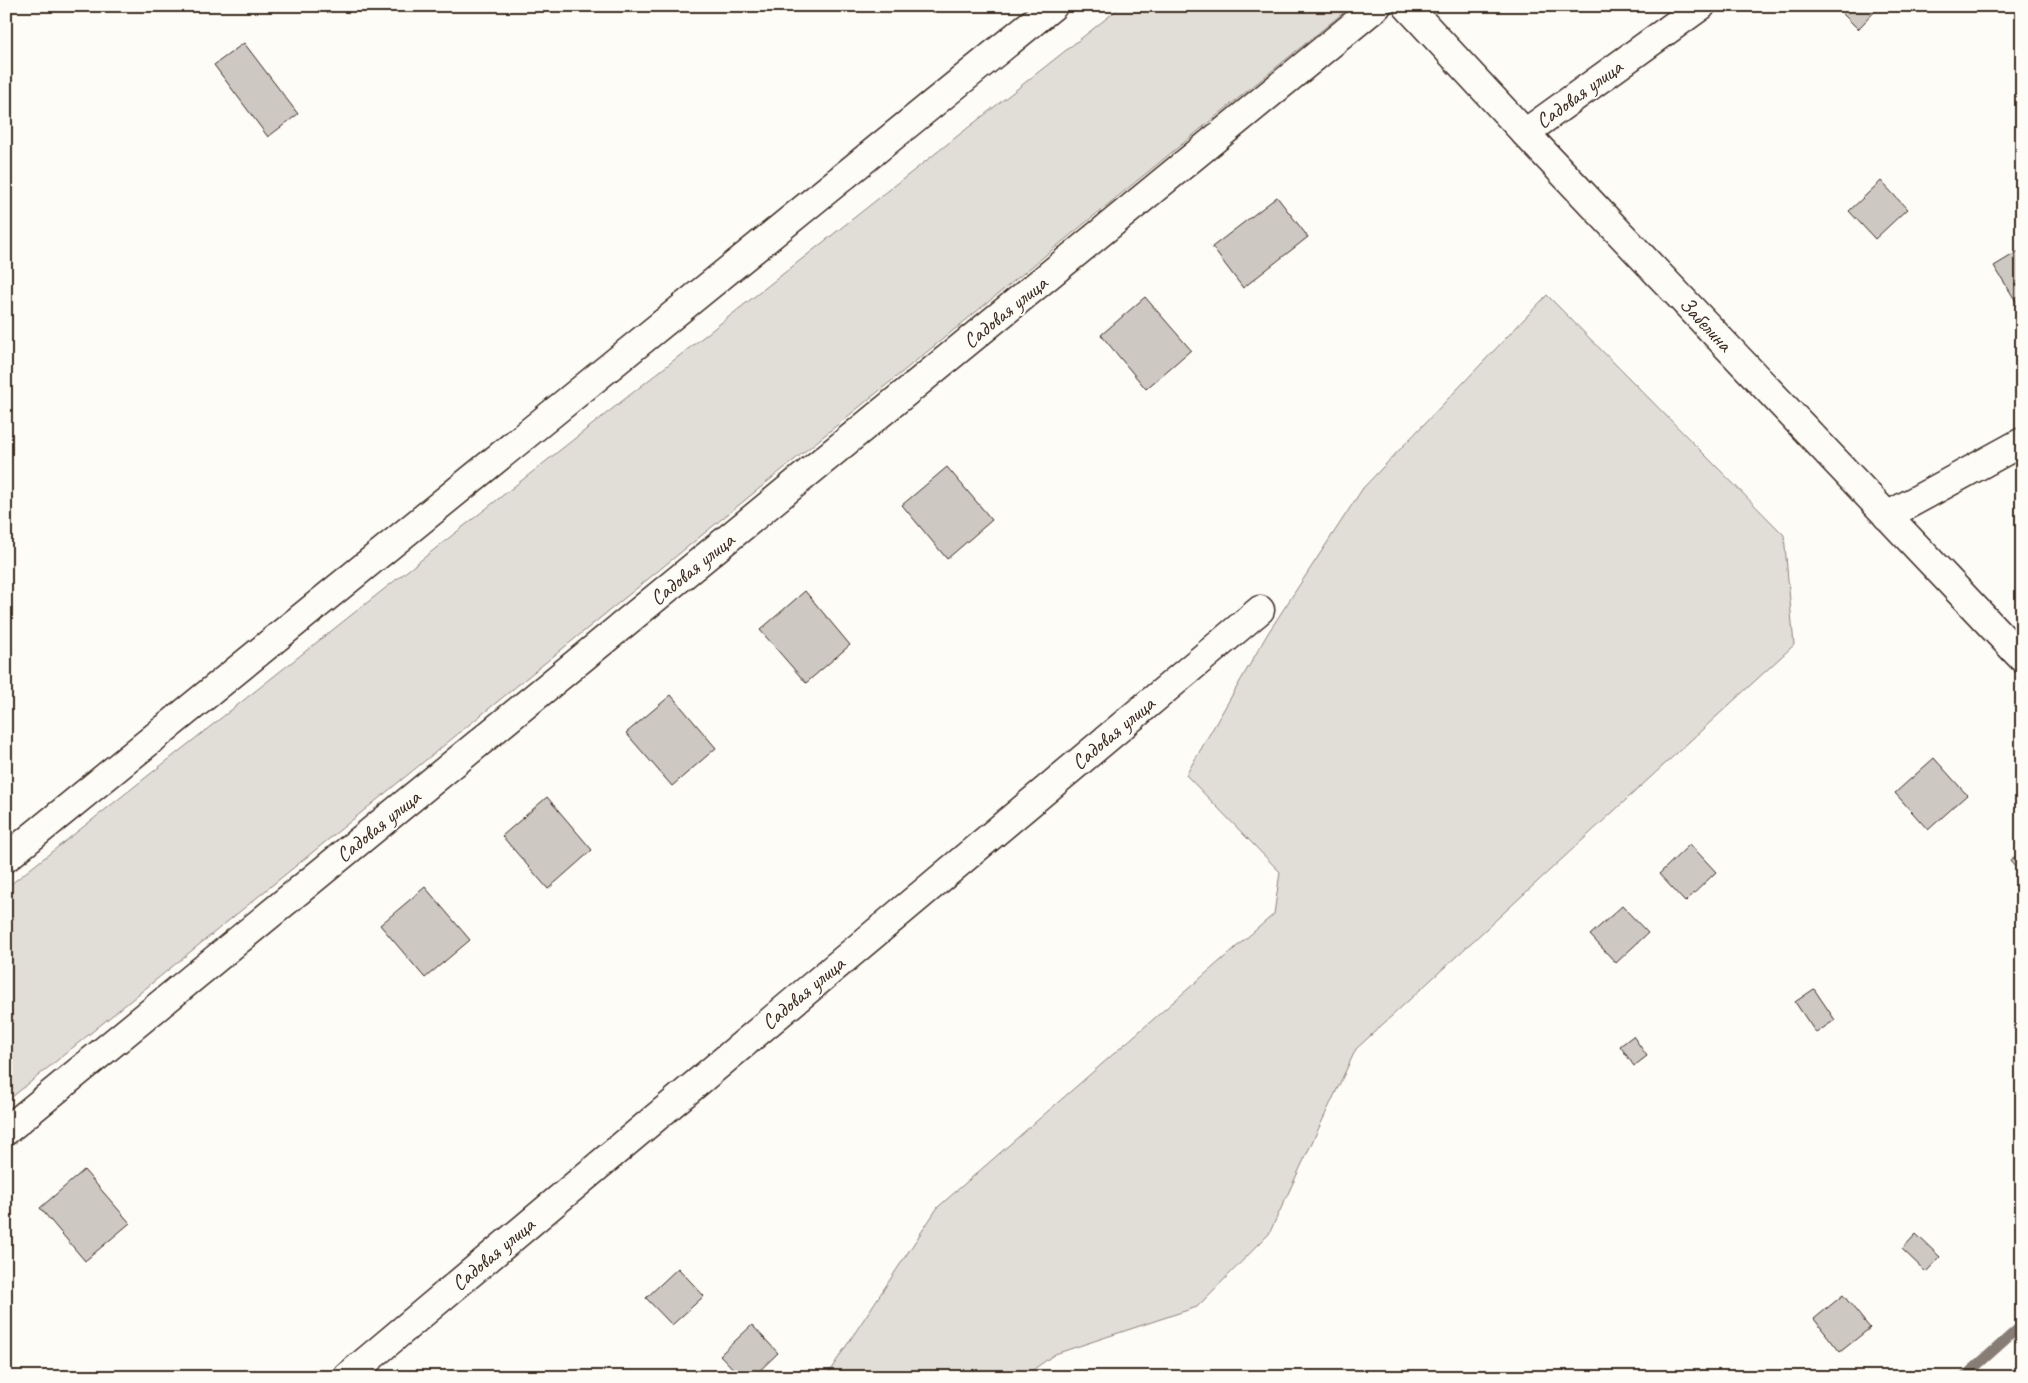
<svg xmlns="http://www.w3.org/2000/svg" width="2028" height="1383" viewBox="0 0 2028 1383" font-family="Caveat,sans-serif">
  <rect width="100%" height="100%" fill="#fdfcf7"/>
  <filter id="ink" filterUnits="userSpaceOnUse"><feTurbulence type="fractalNoise" baseFrequency=".02" numOctaves="2"/><feDisplacementMap in="SourceGraphic" scale="10" xChannelSelector="R" yChannelSelector="G"/><feConvolveMatrix kernelMatrix="1 2 1 2 8 2 1 2 1" color-interpolation-filters="sRGB"/></filter>
  <g filter="url(#ink)">
    <g fill="#e1ded7" stroke="#8e847a">
      <path d="M1122 6H1338L1343 13 6 1102V888Z"/>
      <path d="M1547 295 1784 535 1794 645 1356 1049 1269 1234 1197 1307 1055 1354 1023 1377H828L827 1375 938 1207 1274 914 1280 872 1186 775 1268 633 1363 488Z"/>
    </g>
    <g fill="none" stroke-linecap="round" stroke-linejoin="round">
      <path stroke="#887d74" stroke-width="10" d="M1964 1377 2022 1325"/>
    </g>
    <g fill="#cdc8c2" stroke="#3b2a1e">
      <path d="M1835 6H1880L1858 29Z"/>
      <path d="M244 43 298 114 268 137 214 65Z"/>
      <path d="M1881 181 1907 209 1875 239 1849 211Z"/>
      <path d="M1277 197 1308 237 1243 288 1212 247Z"/>
      <path d="M2022 249V311L1994 266Z"/>
      <path d="M1145 297 1191 350 1146 389 1101 335Z"/>
      <path d="M947 467 992 520 947 559 902 505Z"/>
      <path d="M805 591 850 645 806 683 760 630Z"/>
      <path d="M671 695 716 748 672 786 626 733Z"/>
      <path d="M1934 758 1967 795 1928 830 1895 793Z"/>
      <path d="M547 797 592 850 548 889 502 836Z"/>
      <path d="M1690 844 1716 872 1685 902 1659 874Z"/>
      <path d="M2022 851V875L2010 861Z"/>
      <path d="M425 887 470 940 425 978 380 925Z"/>
      <path d="M1622 906 1648 933 1616 963 1590 935Z"/>
      <path d="M1814 989 1835 1020 1816 1033 1795 1002Z"/>
      <path d="M1633 1036 1647 1056 1634 1066 1620 1046Z"/>
      <path d="M84 1170 130 1223 85 1261 40 1208Z"/>
      <path d="M1916 1234 1940 1257 1926 1272 1902 1249Z"/>
      <path d="M678 1268 704 1296 672 1325 646 1298Z"/>
      <path d="M1843 1295 1870 1328 1840 1352 1814 1319Z"/>
      <path d="M752 1325 778 1353 753 1377H741L720 1355Z"/>
    </g>
    <g fill="none" stroke-linecap="round" stroke-linejoin="round">
      <defs>
        <g id="minor">
          <path d="M1407 6 1525 133 1701 6"/>
          <path d="M1525 133 2022 658"/>
          <path d="M1887 516 2022 442"/>
          <path d="M6 858 1053 6"/>
          <path d="M6 1131 1377 6"/>
          <path d="M347 1377 1260 610"/>
        </g>
      </defs>
      <use href="#minor" stroke="#3b2a1e" stroke-width="31"/>
      <use href="#minor" stroke="#fdfcf7" stroke-width="28"/>
    </g>
  </g>
  <g text-anchor="middle" dominant-baseline="central" stroke-width="4" stroke-linejoin="round" paint-order="stroke">
    <g font-size="21" fill="#3b2a1e" stroke="#fdfcf7">
      <text transform="translate(1579 94) rotate(-36)">Садовая улица</text>
      <text transform="translate(1005 312) rotate(-39)">Садовая улица</text>
      <text transform="translate(1706 324) rotate(47)">Забелина</text>
      <text transform="translate(692 569) rotate(-39)">Садовая улица</text>
      <text transform="translate(1113 733) rotate(-40)">Садовая улица</text>
      <text transform="translate(378 826) rotate(-39)">Садовая улица</text>
      <text transform="translate(803 993) rotate(-40)">Садовая улица</text>
      <text transform="translate(493 1254) rotate(-40)">Садовая улица</text>
    </g>
  </g>
  <rect width="2028" height="1383" fill="none" stroke="#fdfcf7" stroke-width="25"/>
  <rect x="12" y="12" width="2003" height="1358" fill="none" stroke="#3b2a1e" stroke-width="2" filter="url(#ink)"/>
</svg>
